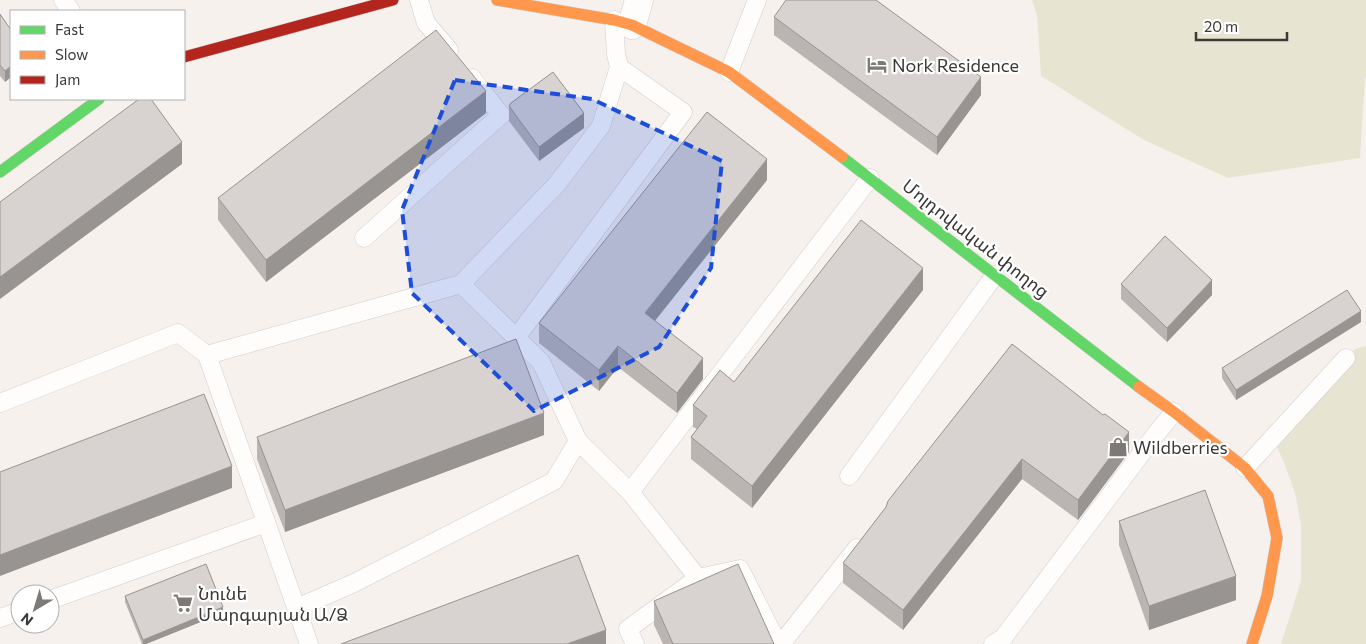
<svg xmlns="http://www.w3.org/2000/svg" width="1366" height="644" viewBox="0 0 1366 644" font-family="Commissioner,'Noto Sans Armenian',sans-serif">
  <rect width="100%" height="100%" fill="#f7f1ee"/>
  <g fill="#e7e5d1">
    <path d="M1032 0H1366V77L1365 78 1360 158 1228 178 1144 140 1041 76 1037 16Z"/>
    <path d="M1366 346V644H1281L1301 581V525L1295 493 1284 462 1274 441 1355 349Z"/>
  </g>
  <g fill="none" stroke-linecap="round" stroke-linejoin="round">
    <defs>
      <g id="lane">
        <path d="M63 0 71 11"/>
        <path d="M419 0 426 23 449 50"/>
        <path d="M729 72 757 0"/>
        <path d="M364 238 501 115 472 78"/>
        <path d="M516 338 683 112 619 67"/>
        <path d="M207 355 461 284"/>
        <path d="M0 403 178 333 207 355 309 644"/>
        <path d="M578 441 630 492 698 578 628 629 635 644"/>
        <path d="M1245 468 1346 358"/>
        <path d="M849 476 995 275"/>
        <path d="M630 492 870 178"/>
        <path d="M698 578 740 569 778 644"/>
        <path d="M50 600 266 523"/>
        <path d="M297 608 354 583 554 481 578 441 541 362 461 284 557 184 601 126 619 67 616 54 614 20"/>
        <path d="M0 618 20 611"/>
        <path d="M781 644 857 548"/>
        <path d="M993 644 1003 638 1156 434 1174 412"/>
      </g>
      <path id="street" d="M632 25 639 0"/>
      <g id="fast">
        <path d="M842 157 1139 387"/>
        <path d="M0 172 99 99"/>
      </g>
      <g id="slow">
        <path d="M497 0 614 20 632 25 729 72 842 157"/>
        <path d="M1139 387 1174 412 1245 468 1268 496 1277 538 1267 596 1252 644"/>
      </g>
      <path id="jam" d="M184 57 393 0"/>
    </defs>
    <use href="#lane" stroke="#d2cdcb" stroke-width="19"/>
    <use href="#street" stroke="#d2cdcb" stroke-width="29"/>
    <use href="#fast" stroke="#d2cdcb" stroke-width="12"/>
    <use href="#slow" stroke="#d2cdcb" stroke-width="12"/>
    <use href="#jam" stroke="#d2cdcb" stroke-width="12"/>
    <use href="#lane" stroke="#fefdfc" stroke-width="18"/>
    <use href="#street" stroke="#fefdfc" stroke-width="28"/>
    <use href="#fast" stroke="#63d668" stroke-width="11"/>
    <use href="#slow" stroke="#ff974d" stroke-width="11"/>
    <use href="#jam" stroke="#b3261e" stroke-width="11"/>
  </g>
  <g fill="#bab5b3">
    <path d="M0 14 11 30V77L5 82 0 76Z"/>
    <path d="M774 17 981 95 937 155 774 35Z"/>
    <path d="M509 106 584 128 539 161 509 121Z"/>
    <path d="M486 113 266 282 218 220V198Z"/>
    <path d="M767 180 655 321 703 379 677 413 618 367 599 391 539 343V323Z"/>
    <path d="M1121 284 1212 295 1167 342 1121 299Z"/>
    <path d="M923 290 752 508 691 459V437L697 429 693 427V405L734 382Z"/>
    <path d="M1361 322 1236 400 1222 378V368Z"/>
    <path d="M1012 344 1129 452 1078 520 1022 479 903 630 843 583V563L886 507Z"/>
    <path d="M544 435 285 532 257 459V437Z"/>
    <path d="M1119 521 1236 600 1149 630 1119 545Z"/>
    <path d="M125 596 223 613 146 644H142L125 602Z"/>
    <path d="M654 601 774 644H663L654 625Z"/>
  </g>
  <g fill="#979492">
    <path d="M11 66V77L5 82V71Z"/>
    <path d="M981 77V95L937 155V137Z"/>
    <path d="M486 91V113L266 282V260Z"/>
    <path d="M584 113V128L539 161V147Z"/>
    <path d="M182 142V164L0 299V277Z"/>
    <path d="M767 159V180L645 333V313Z"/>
    <path d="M923 268V290L752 508V486Z"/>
    <path d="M1212 280V295L1167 342V328Z"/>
    <path d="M1361 311V322L1236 400V390Z"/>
    <path d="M618 346V367L599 391V370Z"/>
    <path d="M703 358V379L677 413V393Z"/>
    <path d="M544 413V435L285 532V510Z"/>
    <path d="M1129 432V452L1078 520V500Z"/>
    <path d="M1022 459V479L903 630V610Z"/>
    <path d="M232 466V488L0 576V555Z"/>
    <path d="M1236 576V600L1149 630V606Z"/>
    <path d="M223 607V613L146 644H143V640Z"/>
    <path d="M606 630V644H567Z"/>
  </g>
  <g fill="#d8d3d0" stroke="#979492">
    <path d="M786 0H876L981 77 937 137 774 17Z"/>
    <path d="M0 14 11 30V66L5 71 0 65Z"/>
    <path d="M436 30 486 91 266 260 218 198Z"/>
    <path d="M553 72 584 113 539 147 509 106 511 103Z"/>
    <path d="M139 99H151L182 142 0 277V202Z"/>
    <path d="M707 112 767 159 645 313 703 358 677 393 618 346 599 370 539 323Z"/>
    <path d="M861 220 923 268 752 486 691 437 707 416 693 405 720 370 734 382Z"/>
    <path d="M1165 236 1212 280 1167 328 1121 284Z"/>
    <path d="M1347 290 1361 311 1236 390 1222 368Z"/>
    <path d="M516 339 544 413 285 510 257 437Z"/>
    <path d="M1012 344 1103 415 1105 414 1129 432 1078 500 1022 459 903 610 843 563 886 507 888 501Z"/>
    <path d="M204 394 232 466 0 555V472Z"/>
    <path d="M1205 490 1236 576 1149 606 1119 521Z"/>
    <path d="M578 555 606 630 567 644H341Z"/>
    <path d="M206 564 223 607 143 640 125 596Z"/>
    <path d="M738 564 774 644H673L654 601Z"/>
  </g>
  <path fill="#1d4ed8" fill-opacity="0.2" stroke="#1d4ed8" stroke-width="4" stroke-dasharray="10 6" stroke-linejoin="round" d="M455 80 592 99 722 161 711 268 659 347 534 411 412 293 402 210Z"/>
  <defs>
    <symbol id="hotel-bare" viewBox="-9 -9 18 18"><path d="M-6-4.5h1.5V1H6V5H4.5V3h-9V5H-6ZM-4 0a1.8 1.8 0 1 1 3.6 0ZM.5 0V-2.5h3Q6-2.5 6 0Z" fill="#7d7976" stroke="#fff" stroke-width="2.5" paint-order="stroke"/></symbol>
    <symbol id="shop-bare" viewBox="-9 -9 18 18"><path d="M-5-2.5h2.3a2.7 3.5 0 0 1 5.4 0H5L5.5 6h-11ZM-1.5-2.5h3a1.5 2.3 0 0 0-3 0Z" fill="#7d7976" stroke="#fff" stroke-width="2.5" paint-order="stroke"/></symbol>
    <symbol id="supermarket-bare" viewBox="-9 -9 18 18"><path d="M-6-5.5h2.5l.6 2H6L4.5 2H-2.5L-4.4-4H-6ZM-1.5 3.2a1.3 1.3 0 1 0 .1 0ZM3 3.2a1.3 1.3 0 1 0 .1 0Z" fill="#7d7976" stroke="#fff" stroke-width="2.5" paint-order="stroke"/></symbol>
  </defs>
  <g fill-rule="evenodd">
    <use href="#hotel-bare" x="863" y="51" width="28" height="28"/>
    <use href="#shop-bare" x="1104" y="433" width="28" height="28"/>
    <use href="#supermarket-bare" x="169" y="589" width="28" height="28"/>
  </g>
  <g text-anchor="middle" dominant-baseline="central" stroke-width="4.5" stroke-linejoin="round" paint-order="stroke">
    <g font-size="18" fill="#3c3836" stroke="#fff" text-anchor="start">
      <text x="892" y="65">Nork Residence</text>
      <text x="1133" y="447">Wildberries</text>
      <text x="198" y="593">Նունե<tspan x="198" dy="21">Մարգարյան Ա/Ձ</tspan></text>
    </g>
    <g font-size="18" fill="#3c3836" stroke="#fff">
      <text transform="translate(976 238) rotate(38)">Մոլդովական փողոց</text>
    </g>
  </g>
  <rect x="10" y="10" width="175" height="90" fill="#ffffff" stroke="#b1afaf"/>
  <rect x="20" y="26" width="25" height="8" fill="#63d668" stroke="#b1afaf"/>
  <text x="55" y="35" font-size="15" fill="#3c3836">Fast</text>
  <rect x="20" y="51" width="25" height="8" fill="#ff974d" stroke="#b1afaf"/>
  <text x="55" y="60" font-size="15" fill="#3c3836">Slow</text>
  <rect x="20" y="76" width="25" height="8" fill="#b3261e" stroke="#b1afaf"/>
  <text x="55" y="85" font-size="15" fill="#3c3836">Jam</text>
  <g transform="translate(35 609) rotate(218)"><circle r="24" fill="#ffffff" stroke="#b1afaf"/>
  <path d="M0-4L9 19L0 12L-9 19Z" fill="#7d7976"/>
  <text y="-8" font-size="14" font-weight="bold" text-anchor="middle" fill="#3c3836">N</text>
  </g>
  <path d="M1196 32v8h91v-8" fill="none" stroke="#3c3836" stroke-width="2.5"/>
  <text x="1204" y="32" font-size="15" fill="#3c3836" stroke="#ffffff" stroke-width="4" paint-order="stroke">20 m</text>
</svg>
